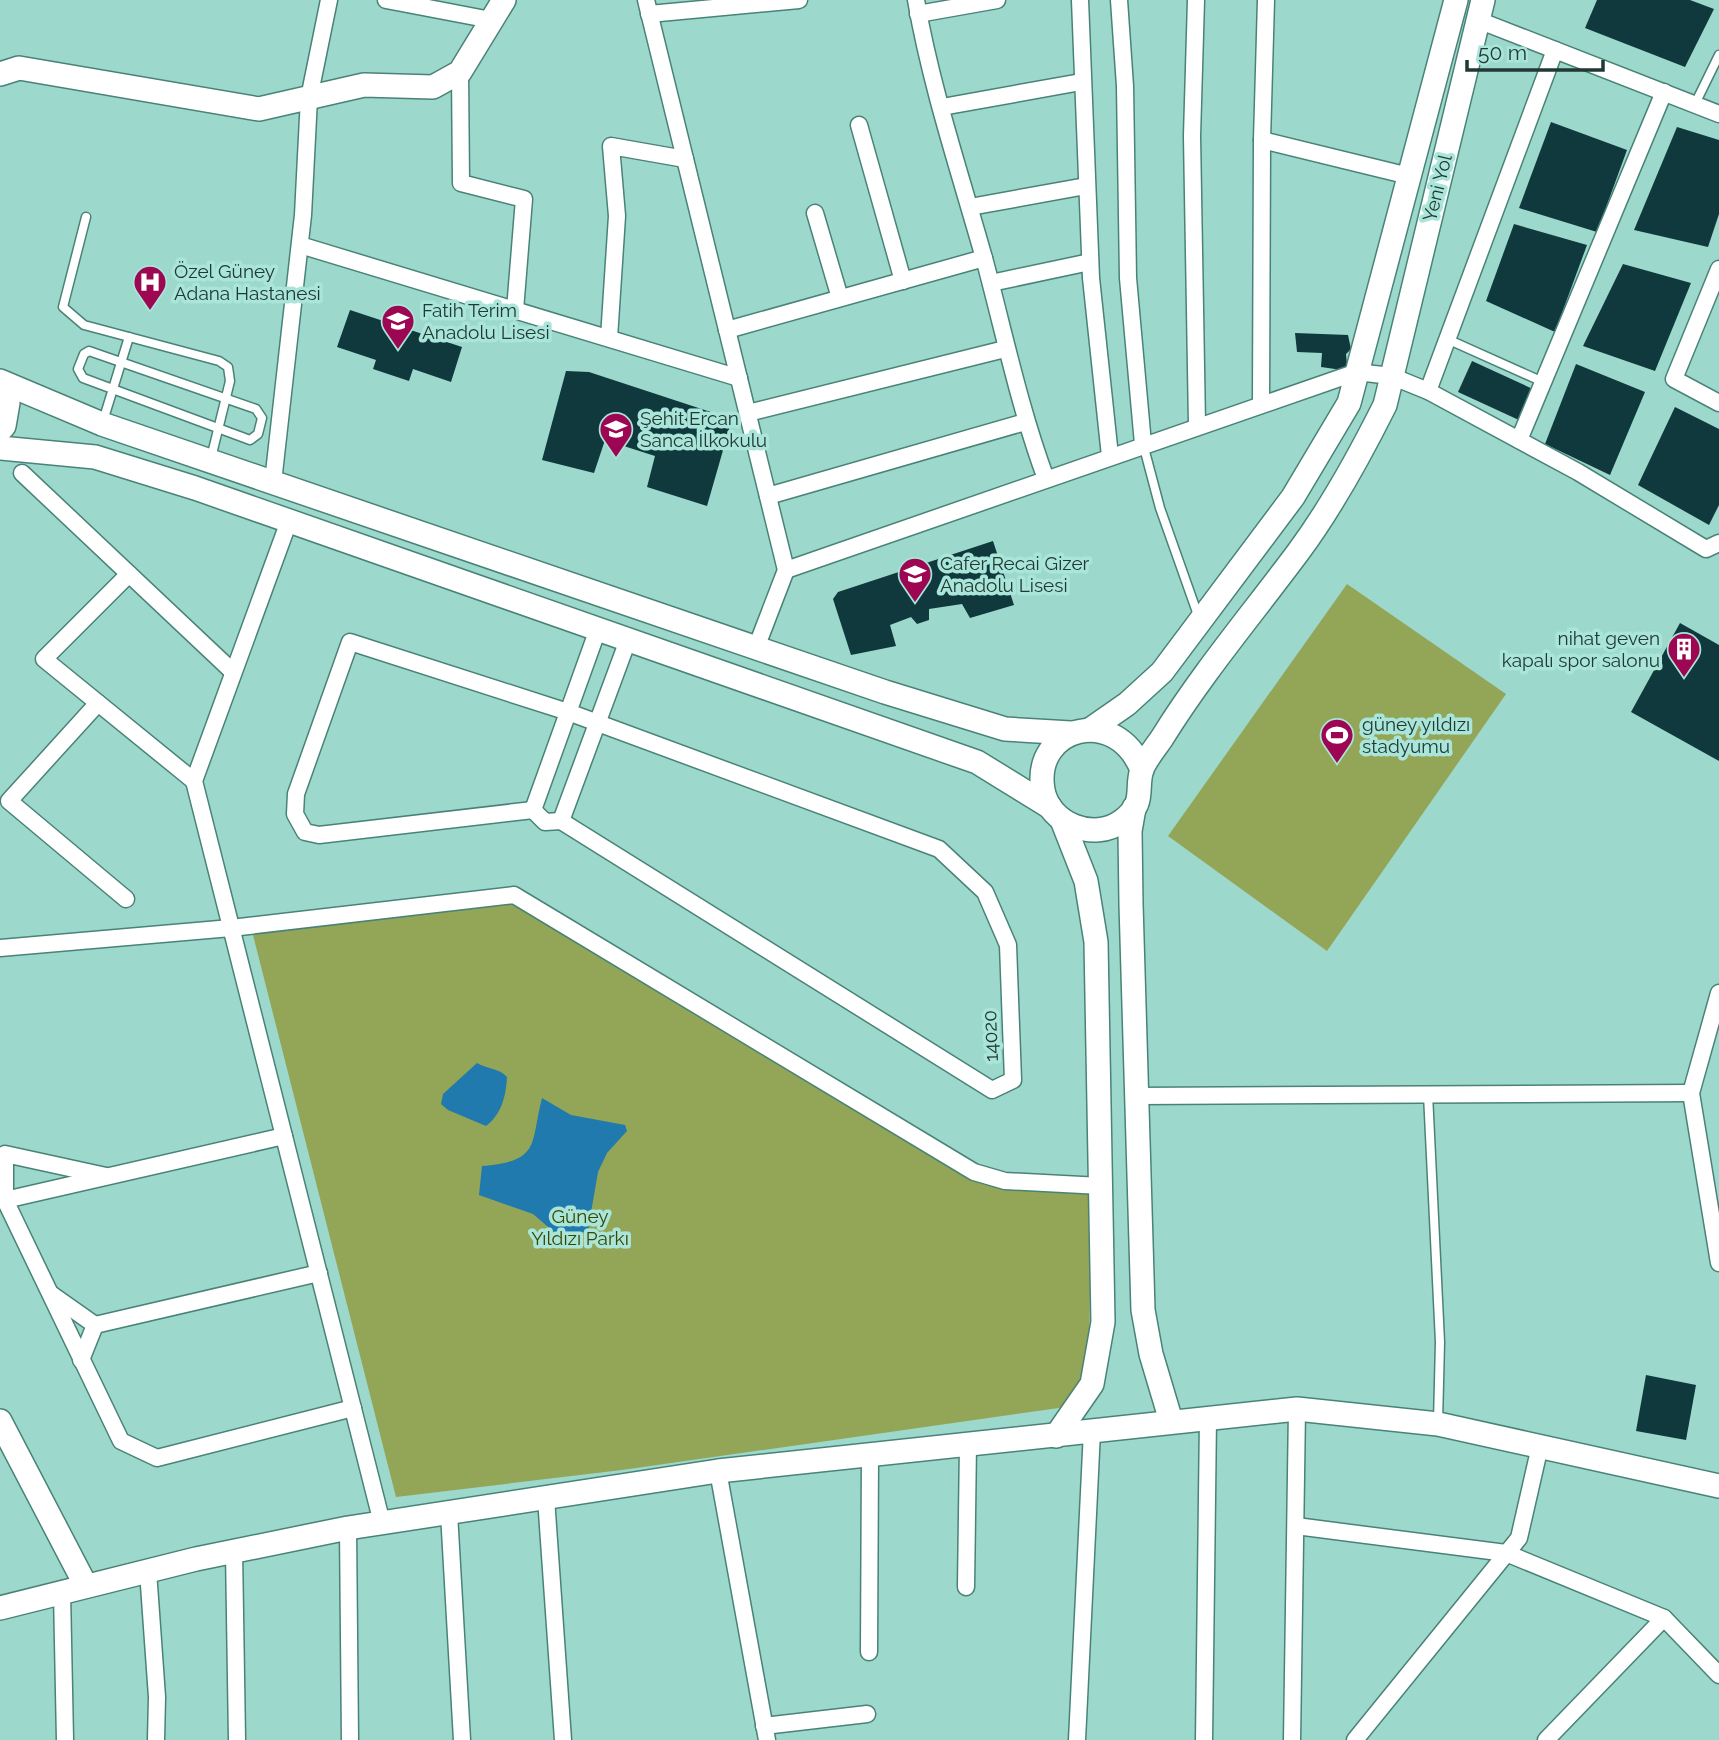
<svg xmlns="http://www.w3.org/2000/svg" width="1719" height="1740" viewBox="0 0 1719 1740" font-family="Raleway,sans-serif">
  <rect width="100%" height="100%" fill="#9dd8cc"/>
  <g fill="#93a557">
    <path d="M1347 584 1506 694 1327 951 1168 836Z"/>
    <path d="M514 895 741 1030 948 1167 1015 1185 1101 1186 1090 1279 1089 1370 1066 1407 622 1470 396 1497 253 935Z"/>
  </g>
  <g fill="#207aae">
    <path d="M477 1063C487 1069 499 1068 507 1077 506 1095 502 1114 486 1126L448 1110 441 1104 443 1094Z"/>
    <path d="M542 1098 571 1115 625 1125 627 1131 607 1153 598 1172 588 1230 568 1238 554 1232 533 1214 479 1195 482 1166C541 1161 530 1145 542 1098Z"/>
  </g>
  <g fill="#0f393c">
    <path d="M1597 0H1690L1714 9 1685 67 1585 28Z"/>
    <path d="M1551 122 1627 150 1597 232 1519 208Z"/>
    <path d="M1677 127 1719 140V214L1708 247 1634 230Z"/>
    <path d="M1514 224 1587 245 1555 332 1486 301Z"/>
    <path d="M1623 264 1691 283 1655 371 1583 346Z"/>
    <path d="M350 310 462 347 451 382 413 369 409 381 373 369 376 360 337 347Z"/>
    <path d="M1295 333 1348 335 1351 349 1346 354 1347 365 1342 370 1321 367 1322 353 1297 352Z"/>
    <path d="M1472 361 1535 390 1521 421 1458 392Z"/>
    <path d="M1576 364 1645 392 1610 475 1545 444Z"/>
    <path d="M566 371 589 372 732 419 707 506 647 487 655 456 605 440 594 473 542 460Z"/>
    <path d="M1675 407 1719 429V505L1709 525 1638 485Z"/>
    <path d="M993 541 1014 605 970 618 962 604 929 609V620L917 624 911 617 890 625 896 646 851 655 833 599 838 592Z"/>
    <path d="M1680 623 1719 645V761L1631 712Z"/>
    <path d="M1646 1375 1696 1385 1686 1440 1636 1431Z"/>
  </g>
  <g fill="none" stroke-linecap="round" stroke-linejoin="round">
    <defs>
      <g id="lane">
        <path d="M1695 104 1719 55"/>
        <path d="M86 217 63 307 84 325 219 361 228 367 230 381 211 458"/>
        <path d="M1447 339 1543 382"/>
        <path d="M89 351 256 409 262 418 258 434 250 440 83 378 78 369 84 354Z"/>
        <path d="M103 421 129 337"/>
        <path d="M1143 444 1160 508 1199 618"/>
        <path d="M1428 1094 1440 1342 1438 1422"/>
      </g>
      <g id="street">
        <path d="M386 0 491 20"/>
        <path d="M646 0 786 570 756 648"/>
        <path d="M916 0C931 87 960 173 984 258 1004 332 1019 406 1046 479"/>
        <path d="M1080 0 1091 278 1110 456"/>
        <path d="M1119 0 1125 86 1128 278 1143 444"/>
        <path d="M1196 0 1192 136 1197 425"/>
        <path d="M649 14 799 0"/>
        <path d="M918 14 997 0"/>
        <path d="M1478 20 1719 114"/>
        <path d="M460 72 461 183 524 199 515 310"/>
        <path d="M942 107 1081 82"/>
        <path d="M859 125 903 281"/>
        <path d="M1262 140 1409 176"/>
        <path d="M970 207 1086 186"/>
        <path d="M815 213 840 298"/>
        <path d="M300 245 739 378"/>
        <path d="M1719 269 1674 379 1719 403"/>
        <path d="M991 283 1090 262"/>
        <path d="M727 330 984 258"/>
        <path d="M609 338 617 216 611 146 685 159"/>
        <path d="M1428 391 1555 50"/>
        <path d="M1261 404 1262 140 1266 0"/>
        <path d="M748 413 1005 349"/>
        <path d="M1519 440 1664 92"/>
        <path d="M22 473 233 672"/>
        <path d="M273 482 303 215 309 98 329 0"/>
        <path d="M768 496 1025 422"/>
        <path d="M289 521 194 781 382 1523"/>
        <path d="M786 570 1357 372 1391 376 1428 391 1578 472 1706 549 1719 543"/>
        <path d="M129 574 44 659 194 781"/>
        <path d="M98 703 9 801 126 899"/>
        <path d="M533 810 319 835 305 832 295 814 296 794 350 642 568 712 939 849 985 892 1008 945 1013 1080 992 1090 561 821"/>
        <path d="M533 810 598 629"/>
        <path d="M533 810 545 822 561 821"/>
        <path d="M561 821 628 640"/>
        <path d="M0 948 231 928 514 895 974 1172 1005 1181 1101 1186"/>
        <path d="M1719 993 1691 1093 1719 1263"/>
        <path d="M1137 1096 1691 1093"/>
        <path d="M106 1176 5 1154V1200L121 1441 157 1458 353 1408"/>
        <path d="M5 1200 284 1136"/>
        <path d="M51 1294 95 1325 81 1360"/>
        <path d="M95 1325 319 1273"/>
        <path d="M718 1471 767 1740"/>
        <path d="M546 1498 563 1740"/>
        <path d="M449 1513 462 1740"/>
        <path d="M1296 1526 1506 1553 1664 1618 1719 1675"/>
        <path d="M348 1528 350 1740"/>
        <path d="M234 1551 237 1740"/>
        <path d="M148 1571 157 1697 156 1740"/>
        <path d="M966 1587 968 1444"/>
        <path d="M62 1592 65 1740"/>
        <path d="M869 1652 870 1455"/>
        <path d="M764 1726 867 1714"/>
        <path d="M1077 1740 1092 1431"/>
        <path d="M1204 1740 1208 1417"/>
        <path d="M1292 1740 1297 1409"/>
        <path d="M1355 1740 1519 1538 1540 1446"/>
        <path d="M1546 1740 1664 1618"/>
      </g>
      <g id="secondary">
        <path d="M0 74 19 68 259 109 364 85 433 87 460 72 504 0"/>
        <path d="M0 381 102 424 885 692 1005 729 1071 733"/>
        <path d="M0 390 8 403 4 426 0 430"/>
        <path d="M0 448 95 457 195 488 977 762 1050 807"/>
        <path d="M1091 729 1127 704 1162 672 1293 497 1349 403 1456 0"/>
        <path d="M1142 770C1116 704 1032 727 1043 790 1049 824 1094 842 1122 821 1147 802 1135 790 1142 769 1146 759 1156 747 1162 738 1203 672 1253 613 1299 551 1333 505 1360 455 1385 405L1483 0"/>
        <path d="M1134 808 1130 831 1131 904 1143 1310 1151 1354 1171 1421"/>
        <path d="M0 1421 86 1586"/>
        <path d="M1056 1436 1092 1384 1103 1322 1096 942 1086 881 1062 820"/>
        <path d="M0 1608 196 1559 348 1528 718 1471 1297 1409 1438 1424 1719 1486"/>
      </g>
    </defs>
    <use href="#lane" stroke="#498377" stroke-width="11"/>
    <use href="#street" stroke="#498377" stroke-width="19"/>
    <use href="#secondary" stroke="#498377" stroke-width="26"/>
    <use href="#lane" stroke="#fff" stroke-width="8"/>
    <use href="#street" stroke="#fff" stroke-width="16"/>
    <use href="#secondary" stroke="#fff" stroke-width="23"/>
  </g>
  <defs>
    <symbol id="hospital-pin" viewBox="-11 -11 22 30"><path d="M0 17L-7.5 6A9.5 9.5 0 1 1 7.5 6Z" fill="#9c0652" stroke="#aae5d9"/><path d="M-5-5h3v3.5h4V-5h3V5h-3V1.5h-4V5h-3Z" fill="#fff"/></symbol>
    <symbol id="school-pin" viewBox="-11 -11 22 30"><path d="M0 17L-7.5 6A9.5 9.5 0 1 1 7.5 6Z" fill="#9c0652" stroke="#aae5d9"/><path d="M0-5L7-2L0 1L-7-2ZM-4 1L0 2.5L4 1V4Q0 6-4 4Z" fill="#fff"/></symbol>
    <symbol id="building-pin" viewBox="-11 -11 22 30"><path d="M0 17L-7.5 6A9.5 9.5 0 1 1 7.5 6Z" fill="#9c0652" stroke="#aae5d9"/><path d="M-4-6H4V6H1V3H-1V6H-4ZM-2.5-4.3h1.7v1.8h-1.7ZM.8-4.3h1.7v1.8H.8ZM-2.5-1h1.7V.8h-1.7ZM.8-1h1.7V.8H.8Z" fill="#fff"/></symbol>
    <symbol id="stadium-pin" viewBox="-11 -11 22 30"><path d="M0 17L-7.5 6A9.5 9.5 0 1 1 7.5 6Z" fill="#9c0652" stroke="#aae5d9"/><path d="M0-5a6.5 5 0 1 0 0 10a6.5 5 0 1 0 0-10ZM-3.5-1.8h7v3.6h-7Z" fill="#fff"/></symbol>
  </defs>
  <g fill-rule="evenodd">
    <use href="#hospital-pin" x="131" y="263" width="38" height="52"/>
    <use href="#school-pin" x="379" y="302" width="38" height="52"/>
    <use href="#school-pin" x="597" y="410" width="38" height="52"/>
    <use href="#school-pin" x="896" y="555" width="38" height="52"/>
    <use href="#building-pin" x="1665" y="630" width="38" height="52"/>
    <use href="#stadium-pin" x="1318" y="716" width="38" height="52"/>
  </g>
  <g text-anchor="middle" dominant-baseline="central" stroke-width="7" stroke-linejoin="round" paint-order="stroke">
    <g font-size="19" fill="#213934" stroke="#aae5d9">
      <text transform="translate(1437 188) rotate(-76)">Yeni Yol</text>
      <text transform="translate(990 1036) rotate(-92)">14020</text>
    </g>
    <g font-size="19" fill="#213934" stroke="#aae5d9" text-anchor="start">
      <text x="174" y="271">Özel Güney<tspan x="174" dy="22">Adana Hastanesi</tspan></text>
      <text x="422" y="310">Fatih Terim<tspan x="422" dy="22">Anadolu Lisesi</tspan></text>
      <text x="640" y="418">Şehit Ercan<tspan x="640" dy="22">Sanca İlkokulu</tspan></text>
      <text x="940" y="563">Cafer Recai Gizer<tspan x="940" dy="22">Anadolu Lisesi</tspan></text>
      <text x="1660" y="638" text-anchor="end">nihat geven<tspan x="1660" dy="22">kapalı spor salonu</tspan></text>
      <text x="1362" y="724">güney yıldızı<tspan x="1362" dy="22">stadyumu</tspan></text>
    </g>
    <g font-size="19" fill="#3a4501" stroke="#aae5d9">
      <text x="580" y="1216">Güney<tspan x="580" dy="22">Yıldızı Parkı</tspan></text>
    </g>
  </g>
  <path d="M1467 60v10h136v-10" fill="none" stroke="#213934" stroke-width="3.5"/>
  <text x="1478" y="60" font-size="21" fill="#213934" stroke="#aae5d9" stroke-width="5" paint-order="stroke">50 m</text>
</svg>
